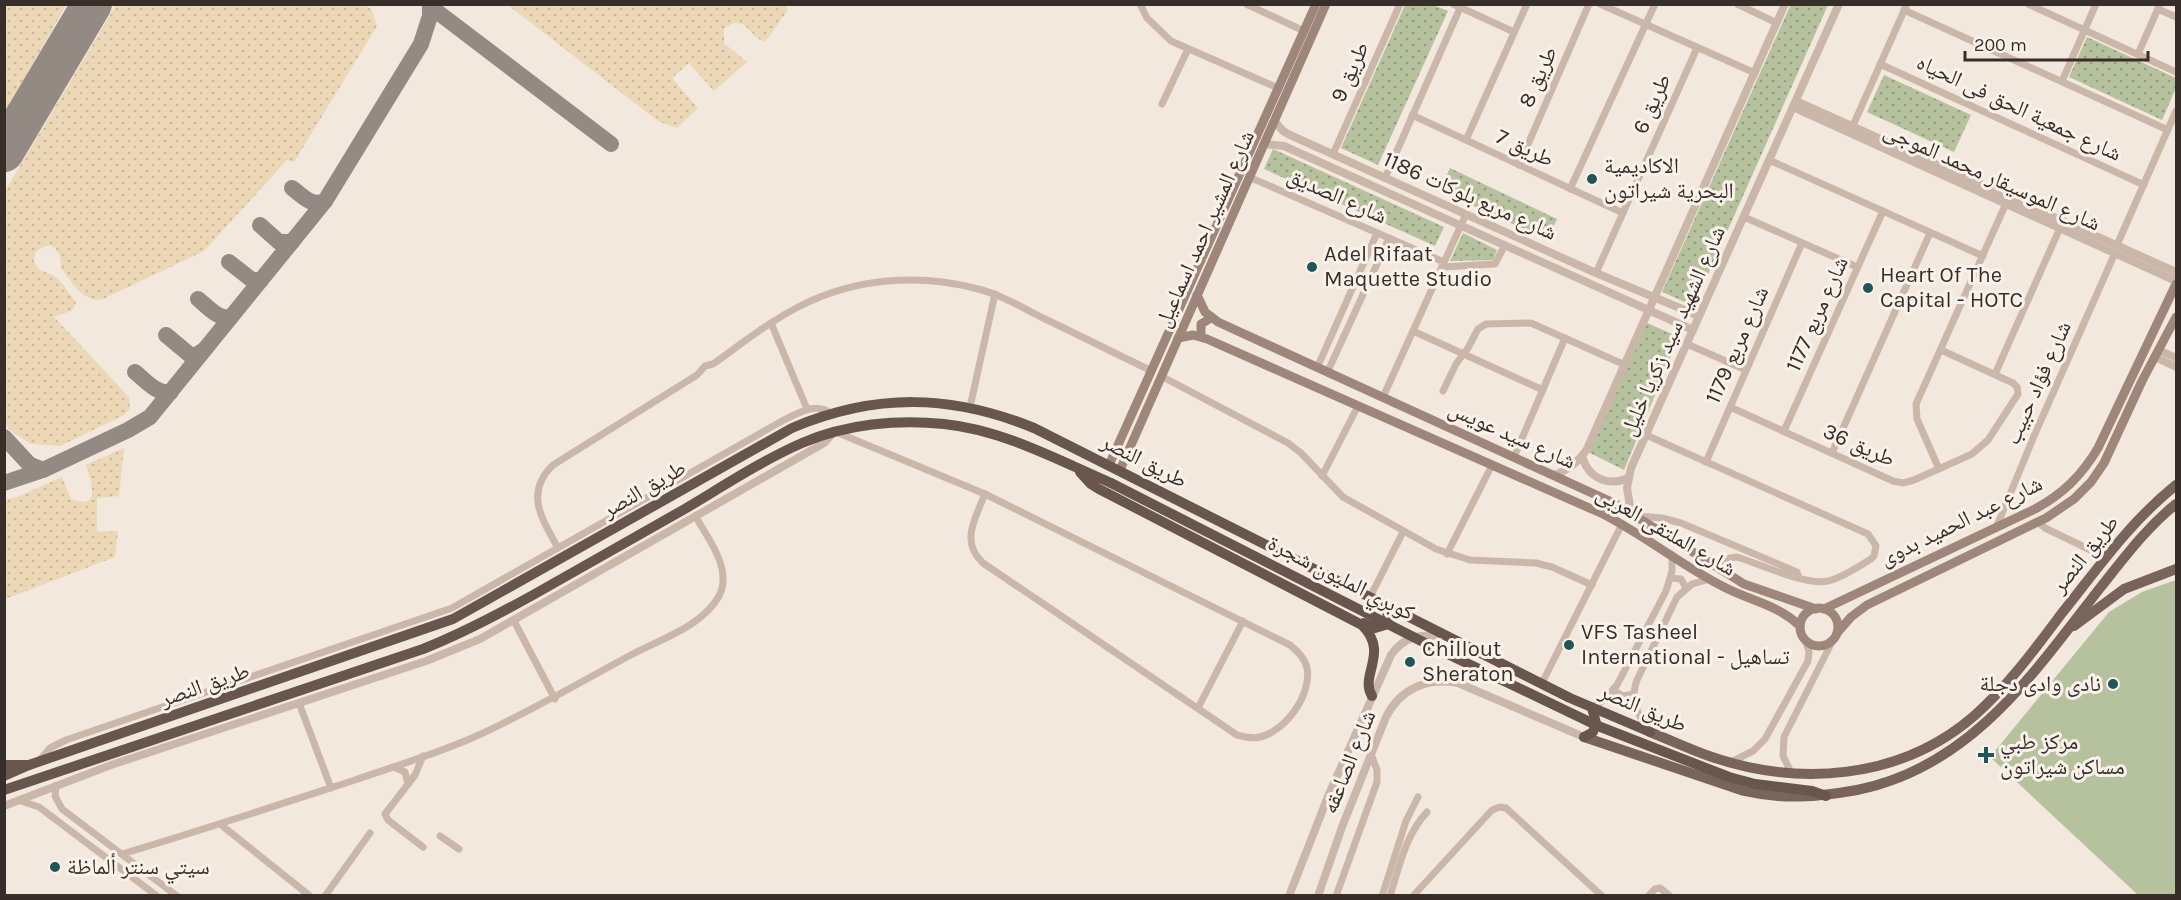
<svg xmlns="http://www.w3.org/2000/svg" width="2181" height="900" viewBox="0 0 2181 900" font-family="Karla,'Noto Naskh Arabic',sans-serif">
  <defs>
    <pattern id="grass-dots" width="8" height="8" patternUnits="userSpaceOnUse" patternTransform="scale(1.5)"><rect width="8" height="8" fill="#b6c19e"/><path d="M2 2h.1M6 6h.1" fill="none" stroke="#959d81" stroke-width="1.8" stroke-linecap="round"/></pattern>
    <pattern id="sand-dots" width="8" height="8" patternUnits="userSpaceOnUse" patternTransform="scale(1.5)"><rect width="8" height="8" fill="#ecd7b6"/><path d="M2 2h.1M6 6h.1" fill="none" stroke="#cbb99c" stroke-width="1.8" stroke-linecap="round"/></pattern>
  </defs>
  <rect width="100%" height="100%" fill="#f2e8de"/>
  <g fill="url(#grass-dots)">
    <path d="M1791 4 1828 5 1694 306 1662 292Z"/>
    <path d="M1405 5H1433L1448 11 1378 165 1341 148Z"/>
    <path d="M2087 37 2176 78V88L2162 120 2069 77Z"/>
    <path d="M1884 75 1971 115 1954 152 1867 112Z"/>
    <path d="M1273 149 1444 227 1435 246 1264 169Z"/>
    <path d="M1450 168 1557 219 1547 240 1440 190Z"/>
    <path d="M1463 233 1497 250 1493 260 1450 261Z"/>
    <path d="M1647 323 1679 337 1624 470 1586 451Z"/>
  </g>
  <g fill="url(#sand-dots)">
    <path d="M5 4 66 5 5 113 4 5Z"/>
    <path d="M364 4 371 9 377 26 294 162 287 160 204 251 101 300C80 300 73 283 61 268 61 257 60 251 51 245 40 246 28 255 37 267 42 273 49 272 54 276 62 281 69 294 76 302L73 310 54 317 129 397 130 408 124 415 60 446 31 444 12 432 4 423 5 191 116 5Z"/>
    <path d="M786 5 788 10 765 42C749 37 744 11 724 29V43L747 62 714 91 689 63 672 78 698 108 677 128 658 121 508 5Z"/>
    <path d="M124 448 119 496 97 498V532L118 531 115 557 5 599V500L17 497 62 477 71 499C102 512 91 480 86 465Z"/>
  </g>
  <path fill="#b6c19e" d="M2176 580V895H2138L1990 757 2109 612 2142 592Z"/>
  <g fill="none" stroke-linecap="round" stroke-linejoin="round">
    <g stroke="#948a84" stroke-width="16">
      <path d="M431 4V7L611 144"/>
      <path d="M292 188C303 196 311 207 325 201"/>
      <path d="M260 225 279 242H292"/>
      <path d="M229 262 252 280H261"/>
      <path d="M198 299C207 306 218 320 231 317"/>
      <path d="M166 335 190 355H196L204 350"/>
      <path d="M135 372C145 380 157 395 171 392"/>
      <path d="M4 437 29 464 43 470 128 430 150 417 325 201 421 44 430 16V4"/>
      <path d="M4 483 43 470"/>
    </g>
    <path stroke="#948a84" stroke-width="40" d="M4 152 92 4"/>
    <g stroke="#cab7aa" stroke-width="7">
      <path d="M1140 4 1147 18 1171 41 1278 88"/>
      <path d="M1246 4 1304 31"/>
      <path d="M1453 4 1514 32"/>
      <path d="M1600 4 1755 73"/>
      <path d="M1737 4 1777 23"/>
      <path d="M2028 4 2176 72"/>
      <path d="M2158 9 2176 17"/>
      <path d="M1904 10 2168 130"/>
      <path d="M2138 54 2160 4"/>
      <path d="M1880 64 2144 185"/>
      <path d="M2062 81 2096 4"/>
      <path d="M1162 104 1188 49"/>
      <path d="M1412 115 1623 213"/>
      <path d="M1851 130 1907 4"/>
      <path d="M1466 140 1527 4"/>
      <path d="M1333 154 1400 4"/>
      <path d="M1769 160 1983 256"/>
      <path d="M1519 165 1589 4"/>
      <path d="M1249 177 1444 262"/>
      <path d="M1385 178 1460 8"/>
      <path d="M1570 189 1655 4"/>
      <path d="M1744 217 1857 267"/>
      <path d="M2117 245 2176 111"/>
      <path d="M1442 267 1495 264 1505 245"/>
      <path d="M1596 273 1697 48"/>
      <path d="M771 323 807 409"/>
      <path d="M1413 331 1543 390"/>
      <path d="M1687 344 1746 370"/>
      <path d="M1317 368 1377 233"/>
      <path d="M1327 373 1389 238"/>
      <path d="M1995 374 2060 228"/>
      <path d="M1161 376 1288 443 1301 453 1343 497 1436 549 1470 560 1536 563 1552 567 1592 585"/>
      <path d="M1443 391 1456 364 1468 348 1478 329 1486 324 1531 323 1625 365"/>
      <path d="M1383 397 1466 214"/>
      <path d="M970 407 995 294"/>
      <path d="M1730 407 1893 481 1903 483 1914 480 1972 454 1988 440 2018 394 2017 387 2013 383 1941 350"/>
      <path d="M1784 431 1883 211"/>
      <path d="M836 432 985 494"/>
      <path d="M1646 435 1868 534 1876 546 1874 556 1871 559C1858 567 1842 578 1828 581 1806 586 1760 564 1737 557L1730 558 1721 571"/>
      <path d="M1832 453 1930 233"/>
      <path d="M1514 457 1565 338"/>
      <path d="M1706 462 1802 243"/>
      <path d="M1939 469 1917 419 1916 404 2008 199"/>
      <path d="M1322 476 1358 406"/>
      <path d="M985 494 1290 645C1297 651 1305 658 1307 668 1312 694 1286 731 1260 737 1252 739 1245 737 1237 735L983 563C960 542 975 519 985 494Z"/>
      <path d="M1637 516 1662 518 1681 523 1797 572 1799 578"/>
      <path d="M2038 522 2045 528 2105 557"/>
      <path d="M1996 528 2034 436 2115 253"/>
      <path d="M558 548C542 519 524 493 553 465L697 375 705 366 713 364C741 344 769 322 800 306 855 278 919 273 978 289 1002 295 1023 308 1045 319 1081 336 1116 354 1152 371"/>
      <path d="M1447 554 1492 465"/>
      <path d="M1671 578 1681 579 1686 588"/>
      <path d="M1370 597 1403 532"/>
      <path d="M514 621 555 699"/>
      <path d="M1542 683 1622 524"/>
      <path d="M1613 690 1623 696 1634 694"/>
      <path d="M299 703 331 788"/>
      <path d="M1198 708 1243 621"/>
      <path d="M1592 708 1605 699 1617 685 1666 591 1672 571V555"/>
      <path d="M1649 730C1637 715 1630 698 1637 680L1677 597 1692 584 1710 579"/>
      <path d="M423 756 415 775 385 814 388 820 423 847"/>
      <path d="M38 762 50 748 66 740 452 608 782 421C799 413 815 401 832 414"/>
      <path d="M1731 762 1753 751 1765 739 1808 661 1809 652 1806 642"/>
      <path d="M394 767 405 772 408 784"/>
      <path d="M1792 774 1783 756 1784 737 1833 640"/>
      <path d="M56 786 55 796 62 809 177 896"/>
      <path d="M18 800 39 807 157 896"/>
      <path d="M220 824 310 896"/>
      <path d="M440 836 459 849"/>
      <path d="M122 854C199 831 275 806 352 781 392 767 433 755 472 738 526 714 577 684 629 656 658 640 702 627 719 596 733 569 708 539 696 517"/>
      <path d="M325 896 370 833"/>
      <path d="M1336 896 1377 782V770L1371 754"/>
      <path d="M1382 896 1406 821 1418 797"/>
      <path d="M1390 896C1399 867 1406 834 1427 812"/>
      <path d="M1413 896 1492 810 1500 807 1506 808 1602 896"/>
      <path d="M1648 896 1655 889 1660 888 1670 896"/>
    </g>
    <g stroke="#cab7aa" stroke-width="8">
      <path d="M1796 101 2176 272"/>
      <path d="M1793 107 2176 281"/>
      <path d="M1274 121 1283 131 1290 135 1596 273 1699 316"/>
      <path d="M1264 144 1284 146 1693 330"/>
      <path d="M2159 350 2176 358"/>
      <path d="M2155 357 2176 367"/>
      <path d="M1582 456C1588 478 1608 487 1628 478"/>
      <path d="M1554 475C1569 470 1578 462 1587 449L1785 4"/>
      <path d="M1631 512 1627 488 1631 468 1839 4"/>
      <path d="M4 806 111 765 426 661 480 639 824 443 833 433"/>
      <path d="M1289 896 1329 794 1391 655C1404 636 1421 634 1442 636"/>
      <path d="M1318 896 1342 827 1386 717C1400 689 1427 677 1458 683L1584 737"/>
    </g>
    <g stroke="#9e867b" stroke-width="9">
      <path d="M1197 295 1205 312 1218 322 1616 504 1744 584 1816 609"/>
      <path d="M1201 336V324L1211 318"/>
      <path d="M1178 338 1193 335 1207 339 1603 514C1644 535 1681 565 1722 586 1750 601 1777 604 1800 626"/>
      <path d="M1109 465 1316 4"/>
      <path d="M1120 470 1326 4"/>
      <circle cx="1819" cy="627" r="19"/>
      <path d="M1824 609 2035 509C2063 494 2082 475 2098 448L2176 284"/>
      <path d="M1837 633 1851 617 1867 605 2046 518 2074 499 2091 482 2104 463 2142 381 2176 317"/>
    </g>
    <g stroke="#79645b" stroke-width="10">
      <path d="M2074 626 2124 589 2176 569"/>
      <path d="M1650 732C1670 740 1689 749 1709 756 1798 787 1900 780 1974 716 2008 686 2035 649 2062 613 2099 567 2129 523 2176 485"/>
      <path d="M1584 737 1744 791C1783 800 1818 797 1857 790 1971 767 2033 674 2100 588 2124 558 2146 528 2176 504"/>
    </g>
    <g stroke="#68564e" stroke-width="10">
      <path d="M1080 472 1091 484 1099 489 1362 625C1390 653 1359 675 1372 696"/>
      <path d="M1364 623 1375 628 1385 625 1389 618 1384 604"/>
      <path d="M1584 737 1593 732 1596 723 1592 708"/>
      <path d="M4 765H29"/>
      <path d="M4 776 29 765 453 619 792 428C875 393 951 394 1034 428L1570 698 1650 732"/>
      <path d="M4 790 423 649C461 634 497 615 533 595 583 567 633 538 683 510 722 487 761 461 802 443 846 424 897 419 944 424 1003 430 1058 460 1111 483"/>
    </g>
    <path stroke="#68564e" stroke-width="10" d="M1111 483 1431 646 1598 726 1729 777 1755 784 1812 791 1826 796"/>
  </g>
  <g fill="#205658" stroke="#f9f2ea" stroke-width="2">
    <circle cx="1592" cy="179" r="6"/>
    <circle cx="1312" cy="267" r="6"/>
    <circle cx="1868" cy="288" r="6"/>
    <circle cx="1569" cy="645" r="6"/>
    <circle cx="1410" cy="662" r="6"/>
    <circle cx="2113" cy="684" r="6"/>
    <path d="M1983 746h6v6h6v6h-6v6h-6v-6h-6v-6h6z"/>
    <circle cx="55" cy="867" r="6"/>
  </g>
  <g text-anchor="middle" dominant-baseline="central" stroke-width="6" stroke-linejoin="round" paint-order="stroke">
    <g font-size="22" fill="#372d29" stroke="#f9f2ea">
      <text transform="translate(1350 72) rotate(-66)">طريق 9</text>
      <text transform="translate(1538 77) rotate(-66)">طريق 8</text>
      <text transform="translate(1652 104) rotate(-66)">طريق 6</text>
      <text transform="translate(2019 108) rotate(25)">شارع جمعية الحق فى الحياه</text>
      <text transform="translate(1525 148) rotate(25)">طريق 7</text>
      <text transform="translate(1992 177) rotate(24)">شارع الموسيقار محمد الموجى</text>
      <text transform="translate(1337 196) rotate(24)">شارع الصديق</text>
      <text transform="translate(1470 196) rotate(24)">شارع مربع بلوكات 1186</text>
      <text transform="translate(1205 229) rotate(-66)">شارع المشير احمد اسماعيل</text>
      <text transform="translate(1817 314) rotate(-66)">شارع مربع 1177</text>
      <text transform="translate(1673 331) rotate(-66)">شارع الشهيد سيد زكريا خليل</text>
      <text transform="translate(1737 345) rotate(-66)">شارع مربع 1179</text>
      <text transform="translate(2038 383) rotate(-66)">شارع فؤاد حبيب</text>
      <text transform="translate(1512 435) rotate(24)">شارع سيد عويس</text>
      <text transform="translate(1859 445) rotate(24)">طريق 36</text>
      <text transform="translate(1144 461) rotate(27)">طريق النصر</text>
      <text transform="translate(644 489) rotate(-30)">طريق النصر</text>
      <text transform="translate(1961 521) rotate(-26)">شارع عبد الحميد بدوى</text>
      <text transform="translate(1666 531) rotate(30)">شارع الملتقى العربى</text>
      <text transform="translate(2085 554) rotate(-51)">طريق النصر</text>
      <text transform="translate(1341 578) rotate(27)">كوبري المليون شجرة</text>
      <text transform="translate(205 685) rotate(-19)">طريق النصر</text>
      <text transform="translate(1643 708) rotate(23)">طريق النصر</text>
      <text transform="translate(1349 762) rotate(-68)">شارع الصاعقه</text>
    </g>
    <g font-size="22" fill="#372d29" stroke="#f9f2ea" text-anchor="start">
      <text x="1604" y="166">الاكاديمية<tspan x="1604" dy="25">البحرية شيراتون</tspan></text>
      <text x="1324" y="254">Adel Rifaat<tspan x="1324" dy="25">Maquette Studio</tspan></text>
      <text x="1880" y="275">Heart Of The<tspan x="1880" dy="25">Capital - HOTC</tspan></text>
      <text x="1581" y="632">VFS Tasheel<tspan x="1581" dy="25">International - تساهيل</tspan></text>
      <text x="1422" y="649">Chillout<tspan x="1422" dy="25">Sheraton</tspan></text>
      <text x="2101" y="684" text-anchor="end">نادى وادى دجلة</text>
      <text x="2000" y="742">مركز طبي<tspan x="2000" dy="25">مساكن شيراتون</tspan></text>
      <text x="67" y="867">سيتي سنتر ألماظة</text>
    </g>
  </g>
  <rect width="2181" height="900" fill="none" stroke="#372d29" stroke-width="12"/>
  <path d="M1965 51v9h183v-9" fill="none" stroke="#372d29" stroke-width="3"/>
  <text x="1974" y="51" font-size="18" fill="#372d29" stroke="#f9f2ea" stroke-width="4.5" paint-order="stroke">200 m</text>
</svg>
